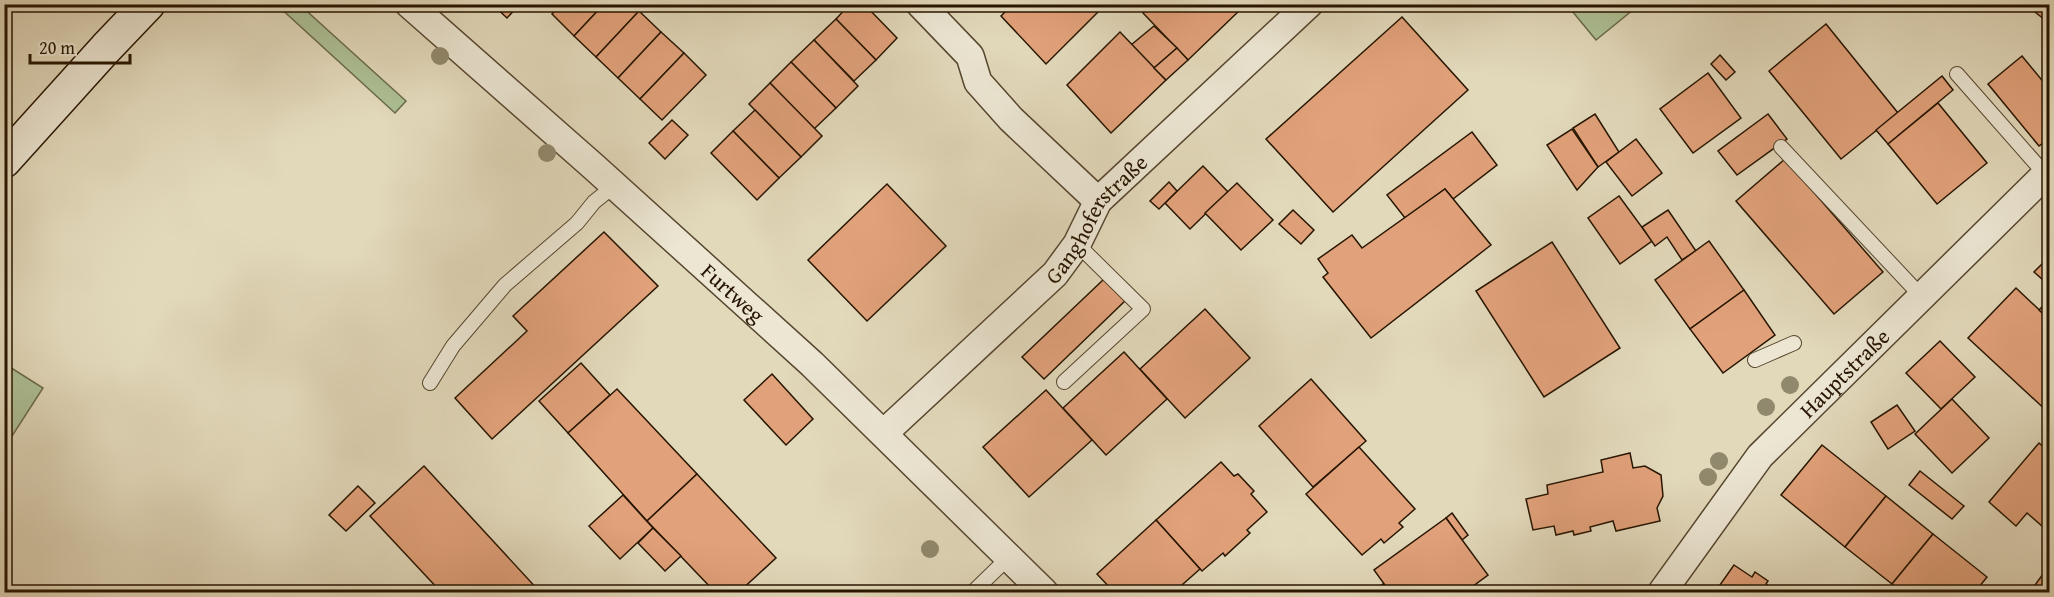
<svg xmlns="http://www.w3.org/2000/svg" width="2054" height="597" viewBox="0 0 2054 597" font-family="'Gentium Book Plus',serif">
  <rect width="100%" height="100%" fill="#e2d9bb"/>
  <filter id="stains"><feTurbulence type="fractalNoise" baseFrequency=".00333" numOctaves="4"/><feColorMatrix values="0 0 0 0 .2 0 0 0 0 .09 0 0 0 0 .02 0 0 0 .5 -.17"/></filter>
  <radialGradient id="worn" r=".72"><stop offset=".6" stop-color="#630" stop-opacity="0"/><stop offset="1" stop-color="#630" stop-opacity=".3"/></radialGradient>
  <g fill="#adc095" stroke="#6a6a4a" stroke-width="1.5">
    <path d="M277 5H300L406 101 395 113Z"/>
    <path d="M1567 5H1639L1596 40Z"/>
    <path d="M5 364 43 388 5 447Z"/>
  </g>
  <g fill="#e1a17a" stroke="#271500" stroke-width="1.5">
    <path d="M492 4H520L507 18Z"/>
    <path d="M561 4H604L574 36 552 14Z"/>
    <path d="M604 4H632L639 11 596 57 574 36Z"/>
    <path d="M850 4H864L897 38 876 60 836 19Z"/>
    <path d="M1013 4H1091L1098 12 1046 64 1001 16Z"/>
    <path d="M1151 4H1235L1240 10 1188 60 1143 13Z"/>
    <path d="M1855 4H1884L1883 11Z"/>
    <path d="M2025 4H2050V24Z"/>
    <path d="M639 11 661 32 618 78 596 57Z"/>
    <path d="M1402 17 1468 90 1333 212 1266 139Z"/>
    <path d="M836 19 876 60 854 81 814 40Z"/>
    <path d="M1826 24 1898 113 1841 159 1769 71Z"/>
    <path d="M1154 26 1177 48 1154 68 1131 45Z"/>
    <path d="M661 32 684 53 640 99 618 78Z"/>
    <path d="M1120 32 1166 80 1111 133 1067 85Z"/>
    <path d="M814 40 858 86 836 108 791 62Z"/>
    <path d="M1177 48 1188 60 1166 80 1154 68Z"/>
    <path d="M684 53 706 75 662 120 640 99Z"/>
    <path d="M1720 55 1735 72 1726 80 1711 64Z"/>
    <path d="M2022 56 2050 90V138L2039 146 1988 84Z"/>
    <path d="M791 62 836 108 814 129 770 83Z"/>
    <path d="M1708 73 1741 118 1693 153 1660 109Z"/>
    <path d="M1942 76 1953 90 1888 144 1876 130Z"/>
    <path d="M770 83 822 136 801 157 749 104Z"/>
    <path d="M1938 103 1987 163 1937 204 1888 144Z"/>
    <path d="M755 110 801 157 779 178 733 131Z"/>
    <path d="M1595 114 1619 152 1598 167 1573 128Z"/>
    <path d="M1768 114 1787 139 1737 175 1718 151Z"/>
    <path d="M672 120 688 135 665 159 649 143Z"/>
    <path d="M1572 129 1598 167 1577 190 1547 145Z"/>
    <path d="M733 131 779 178 757 200 711 153Z"/>
    <path d="M1472 132 1497 165 1453 199 1445 189 1405 218 1387 195Z"/>
    <path d="M1636 139 1662 173 1632 196 1606 162Z"/>
    <path d="M1785 159 1883 272 1834 314 1736 201Z"/>
    <path d="M1203 166 1228 192 1190 229 1165 203Z"/>
    <path d="M1169 182 1177 191 1159 209 1150 201Z"/>
    <path d="M1237 183 1273 220 1241 250 1205 213Z"/>
    <path d="M887 184 946 246 867 321 808 260Z"/>
    <path d="M1445 189 1491 245 1371 338 1323 277 1328 273 1318 259 1352 235 1362 248Z"/>
    <path d="M1619 196 1652 241 1620 264 1588 218Z"/>
    <path d="M1293 210 1314 230 1301 244 1279 224Z"/>
    <path d="M1668 210 1696 251 1682 260 1667 237 1655 246 1642 227Z"/>
    <path d="M604 232 658 286 492 439 455 398 527 331 513 316Z"/>
    <path d="M1709 241 1744 290 1690 329 1655 280Z"/>
    <path d="M1552 242 1620 348 1544 397 1476 291Z"/>
    <path d="M2050 256V286L2034 272Z"/>
    <path d="M1104 279 1126 300 1044 379 1022 357Z"/>
    <path d="M2016 288 2050 320V414L1968 338Z"/>
    <path d="M1744 290 1775 335 1723 373 1690 329Z"/>
    <path d="M2050 299V320L2039 310Z"/>
    <path d="M1205 309 1250 358 1185 418 1140 369Z"/>
    <path d="M1940 341 1975 377 1941 409 1906 373Z"/>
    <path d="M1124 352 1167 399 1106 455 1063 408Z"/>
    <path d="M581 363 610 395 568 433 539 401Z"/>
    <path d="M772 374 813 419 786 445 744 400Z"/>
    <path d="M1311 379 1366 441 1313 487 1259 426Z"/>
    <path d="M617 389 697 474 647 521 568 433Z"/>
    <path d="M1046 390 1092 440 1029 497 983 447Z"/>
    <path d="M1952 399 1989 438 1952 473 1915 434Z"/>
    <path d="M1897 405 1915 431 1888 449 1871 422Z"/>
    <path d="M2039 443 2050 453V533L2027 513 2016 526 1989 502Z"/>
    <path d="M1822 445 1886 496 1845 547 1781 495Z"/>
    <path d="M1359 447 1415 509 1399 523 1403 527 1384 543 1381 539 1362 555 1306 494Z"/>
    <path d="M1630 453 1633 468 1645 466 1661 475 1663 496 1657 508 1660 521 1616 531 1613 521 1590 527 1591 531 1574 535 1573 531 1556 535 1554 526 1533 530 1526 499 1548 494 1547 485 1603 472 1601 460Z"/>
    <path d="M1221 462 1234 476 1238 474 1254 491 1251 494 1267 512 1247 530 1250 533 1225 556 1223 553 1202 571 1156 520Z"/>
    <path d="M424 466 540 592H441L370 516Z"/>
    <path d="M1920 471 1964 506 1952 519 1909 485Z"/>
    <path d="M697 474 776 558 739 592H715L647 521Z"/>
    <path d="M358 486 375 503 346 531 329 515Z"/>
    <path d="M623 495 653 528 620 559 589 526Z"/>
    <path d="M1886 496 1933 534 1892 584 1845 547Z"/>
    <path d="M1452 513 1468 535 1462 540 1446 518Z"/>
    <path d="M1446 518 1488 575 1465 592H1390L1374 570Z"/>
    <path d="M1156 520 1200 569 1174 592H1114L1097 574Z"/>
    <path d="M653 528 681 556 665 571 638 543Z"/>
    <path d="M1933 534 1987 577 1975 592H1892L1896 588 1892 584Z"/>
    <path d="M1734 565 1752 577 1755 572 1768 581 1766 584 1778 592H1715Z"/>
    <path d="M2043 574 2050 578V592H2030Z"/>
    <path d="M1383 584 1390 592H1372Z"/>
  </g>
  <g fill="none" stroke-linecap="round" stroke-linejoin="round">
    <defs>
      <g id="service">
        <path d="M1957 74 2045 174"/>
        <path d="M1781 147 1922 297"/>
        <path d="M1755 360 1794 343"/>
        <path d="M1064 382 1143 309 1077 244"/>
        <path d="M430 383 453 346 505 285 577 223 594 202 614 186"/>
        <path d="M973 592 1009 557"/>
      </g>
      <g id="minor">
        <path id="s1" d="M409 4 594 167 812 364 1044 592"/>
        <path d="M920 4 970 56 978 82 1011 119 1098 201"/>
        <path id="s2" d="M884 433 1055 274 1077 244 1098 201 1309 4"/>
        <path id="s3" d="M1662 592 1760 456 2050 170"/>
      </g>
      <path id="secondary" d="M4 161 106 48 148 4"/>
    </defs>
    <use href="#service" stroke="#56462f" stroke-width="16"/>
    <use href="#minor" stroke="#56462f" stroke-width="30"/>
    <use href="#secondary" stroke="#271500" stroke-width="36"/>
    <use href="#service" stroke="#ece6d3" stroke-width="14"/>
    <use href="#minor" stroke="#ece6d3" stroke-width="27"/>
    <use href="#secondary" stroke="#ece6d3" stroke-width="33"/>
  </g>
  <g fill="#91896d">
    <circle cx="440" cy="56" r="9"/>
    <circle cx="547" cy="153" r="9"/>
    <circle cx="1790" cy="385" r="9"/>
    <circle cx="1766" cy="407" r="9"/>
    <circle cx="1719" cy="461" r="9"/>
    <circle cx="1708" cy="477" r="9"/>
    <circle cx="930" cy="549" r="9"/>
  </g>
  <g text-anchor="middle" dominant-baseline="central" stroke-width="4.5" stroke-linejoin="round" paint-order="stroke">
    <g font-size="22" fill="#271500" stroke="#ece6d3">
      <text stroke="none"><textPath href="#s2" startOffset="303">Ganghoferstraße</textPath></text>
      <text stroke="none"><textPath href="#s1" startOffset="434">Furtweg</textPath></text>
      <text stroke="none"><textPath href="#s3" startOffset="286">Hauptstraße</textPath></text>
    </g>
  </g>
  <rect width="2054" height="597" fill="none" stroke="#e2d9bb" stroke-width="24"/>
  <rect x="6" y="6" width="2042" height="585" fill="none" stroke="#271500" stroke-width="3"/>
  <rect x="12" y="12" width="2030" height="573" fill="none" stroke="#271500" stroke-width="1.5"/>
  <path d="M30 54v9h100v-9" fill="none" stroke="#271500" stroke-width="3"/>
  <text x="39" y="54" font-size="18" fill="#271500" stroke="#ece6d3" stroke-width="4.5" paint-order="stroke">20 m</text>
  <rect width="100%" height="100%" filter="url(#stains)"/>
  <rect width="100%" height="100%" fill="url(#worn)"/>
</svg>
